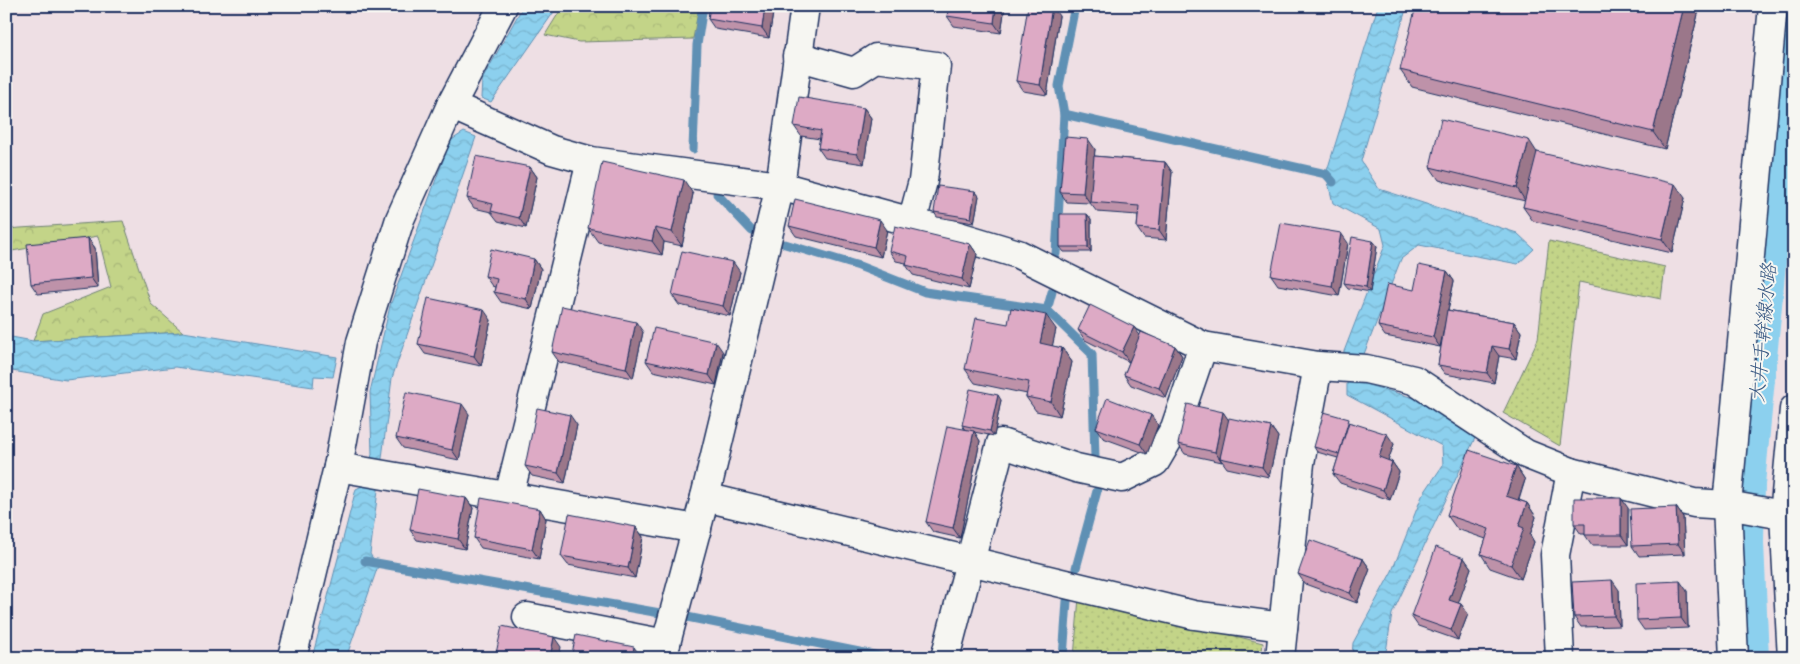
<svg xmlns="http://www.w3.org/2000/svg" width="1800" height="664" viewBox="0 0 1800 664" font-family="'Comic Neue','Klee One',sans-serif">
  <defs>
    <pattern id="grass-dots" width="8" height="8" patternUnits="userSpaceOnUse" patternTransform="scale(1.25)"><rect width="8" height="8" fill="#c3d488"/><path d="M2 2h.1M6 6h.1" fill="none" stroke="#a7b678" stroke-width="1.8" stroke-linecap="round"/></pattern>
    <pattern id="forest-crowns" width="20" height="18" patternUnits="userSpaceOnUse" patternTransform="scale(1.25)"><rect width="20" height="18" fill="#c3d488"/><path d="M2 6a3 3 0 1 1 6 0M12 15a3 3 0 1 1 6 0" fill="none" stroke="#a7b678"/></pattern>
    <pattern id="water-waves" width="16" height="10" patternUnits="userSpaceOnUse" patternTransform="scale(1.25)"><rect width="16" height="10" fill="#8cd0ee"/><path d="M0 5q4-4 8 0t8 0" fill="none" stroke="#78b3ce"/></pattern>
  </defs>
  <rect width="100%" height="100%" fill="#eedfe4"/>
  <filter id="ink" filterUnits="userSpaceOnUse"><feTurbulence type="fractalNoise" baseFrequency=".02" numOctaves="2"/><feDisplacementMap in="SourceGraphic" scale="10" xChannelSelector="R" yChannelSelector="G"/><feConvolveMatrix kernelMatrix="1 2 1 2 8 2 1 2 1" color-interpolation-filters="sRGB"/></filter>
  <g filter="url(#ink)">
    <g fill="url(#grass-dots)" stroke="#6f8273">
      <path d="M1549 241 1665 267 1661 299 1579 282 1560 446 1503 413 1538 339Z"/>
      <path d="M1079 597 1263 643 1261 658H1074Z"/>
    </g>
    <g fill="url(#forest-crowns)" stroke="#6f8273">
      <path d="M563 6H699L693 39 579 42 545 35Z"/>
      <path d="M123 221 151 304 183 332 33 341 43 314 111 287 98 236 12 251 6 246V229Z"/>
    </g>
    <g fill="url(#water-waves)" stroke="#5f90b4">
      <path d="M523 6H558L491 102 481 98 482 80Z"/>
      <path d="M1378 6H1407L1361 161 1379 189 1517 233 1534 249 1518 264 1419 245 1401 259 1364 354H1343L1385 245 1381 229 1333 203 1326 174Z"/>
      <path d="M464 132 476 137 392 378 370 554 378 566 346 658H312L356 489 366 484 372 454 370 392 390 306 450 141Z"/>
      <path d="M183 332 337 357 333 377 314 376 313 387 175 367 66 380 6 370V336L33 341Z"/>
      <path d="M1347 379 1414 398 1475 438 1392 614 1385 658H1352L1353 643 1392 571 1422 496 1443 465 1442 446 1347 395Z"/>
    </g>
    <g fill="none" stroke-linecap="round" stroke-linejoin="round">
      <g stroke="#5f90b4" stroke-width="9">
        <path d="M1064 114 1326 174 1333 182"/>
        <path d="M693 149 697 45 703 6"/>
        <path d="M717 194 752 231"/>
        <path d="M785 244 859 266 925 292 1047 310"/>
        <path d="M1056 254 1064 114 1059 86 1075 6"/>
        <path d="M1052 292 1047 310 1092 354 1095 458"/>
        <path d="M365 561 660 613"/>
        <path d="M1076 568 1097 491"/>
        <path d="M687 617 889 658"/>
        <path d="M1063 658 1067 601"/>
      </g>
      <path stroke="#8cd0ee" stroke-width="32" d="M1753 658 1748 543 1749 484 1794 10"/>
      <defs>
        <g id="minor">
          <path d="M797 56 854 72 876 58 936 66 923 181 912 222"/>
          <path d="M451 105 552 150 591 161 780 186 912 222 1018 254 1203 346 1318 366 1366 369 1414 380 1526 454 1571 472 1694 503 1727 505 1794 517"/>
          <path d="M338 467 697 529"/>
          <path d="M509 496 591 161"/>
          <path d="M705 497 1194 615 1283 627"/>
          <path d="M527 617 666 644"/>
          <path d="M292 658 338 467 361 342 400 219 451 105 503 6"/>
          <path d="M662 658 705 497 780 186 805 6"/>
          <path d="M945 658 1001 443 1076 468 1122 478 1155 462 1175 428 1203 346"/>
          <path d="M1280 658 1300 463 1318 366"/>
          <path d="M1560 658 1555 555 1571 472"/>
          <path d="M1734 658 1727 505 1773 6"/>
          <path d="M1792 658 1784 515 1794 409"/>
        </g>
      </defs>
      <use href="#minor" stroke="#1b2f5e" stroke-width="31"/>
      <use href="#minor" stroke="#f6f6f2" stroke-width="28"/>
    </g>
    <g fill="#be92a9" stroke="#1b2f5e">
      <path d="M710 6H768L773 13 769 38 715 29 708 19Z"/>
      <path d="M820 6H861L860 12Z"/>
      <path d="M1005 6 1001 33 954 26 947 16Z"/>
      <path d="M1700 6 1665 149 1412 87 1400 70Z"/>
      <path d="M1059 16 1047 95 1023 91 1016 81Z"/>
      <path d="M864 108 871 118 864 164 825 158 818 148 820 139 801 136 794 126Z"/>
      <path d="M1095 149 1094 156 1165 162 1172 172 1166 240 1144 238 1137 228 1138 215 1097 212 1090 203 1067 202 1060 192Z"/>
      <path d="M1537 152 1685 198 1672 253 1533 221 1523 207 1525 201 1439 180 1430 167Z"/>
      <path d="M530 167 537 177 526 228 498 221 491 212 474 208 467 198Z"/>
      <path d="M975 191 979 196 974 223 937 217 934 212Z"/>
      <path d="M693 194 682 246 664 242 662 255 598 242 588 228Z"/>
      <path d="M1087 214 1091 219V252H1064L1060 247Z"/>
      <path d="M789 226 887 230 881 257 796 236Z"/>
      <path d="M88 238 95 248 98 288 38 294 31 284Z"/>
      <path d="M1373 241 1377 246 1370 292 1348 288 1344 283Z"/>
      <path d="M1348 243 1339 296 1278 285 1271 275Z"/>
      <path d="M970 244 977 254 969 289 913 275 906 265V263L896 261 889 251Z"/>
      <path d="M534 259 541 269 532 309 501 302 494 292 495 287 492 286 485 276Z"/>
      <path d="M1447 271 1454 281 1448 310 1514 322 1521 332 1516 359 1499 356 1494 383 1445 374 1438 365 1444 329 1440 347 1385 336 1378 326 1414 290Z"/>
      <path d="M740 272 730 316 679 305 672 295Z"/>
      <path d="M491 320 481 366 425 354 418 344Z"/>
      <path d="M1008 324 1056 329 1052 346 1062 348 1072 362 1060 416 1036 411 1026 397 1027 394 975 383 965 369Z"/>
      <path d="M1078 330 1140 335 1175 346 1182 356 1166 398 1131 385 1124 375 1132 355 1129 362 1085 340Z"/>
      <path d="M643 332 633 378 559 362 552 352Z"/>
      <path d="M723 352 716 385 653 371 646 361Z"/>
      <path d="M1001 400 994 436 974 432 980 441 960 538 933 532 926 522 965 430 962 425Z"/>
      <path d="M1223 412 1228 420 1271 427 1278 437 1269 477 1227 468 1222 461V462L1185 454 1178 444Z"/>
      <path d="M469 414 459 460 403 448 396 438Z"/>
      <path d="M1151 415 1158 425 1147 454 1103 438 1096 428Z"/>
      <path d="M1352 423 1394 444 1388 460 1392 462 1399 472 1390 500 1340 483 1333 474 1338 458 1317 452 1314 447Z"/>
      <path d="M577 425 565 483 532 476 525 466Z"/>
      <path d="M1516 466 1525 480 1519 500 1527 503 1536 517 1530 535 1534 542 1521 579 1490 568 1481 554 1486 539 1457 529 1447 515Z"/>
      <path d="M466 498 473 508 465 549 417 540 410 530Z"/>
      <path d="M1676 507 1683 517 1685 554 1639 556 1632 546Z"/>
      <path d="M1628 508V545H1592L1585 535V534H1581L1574 524Z"/>
      <path d="M540 509 546 519 539 559 481 548 474 538Z"/>
      <path d="M636 527 643 537 635 578 568 565 561 556Z"/>
      <path d="M1464 558 1471 568 1458 603 1461 604 1468 614 1458 640 1418 626 1411 616Z"/>
      <path d="M1363 559 1370 569 1357 603 1305 584 1298 574Z"/>
      <path d="M1619 590 1620 626 1581 627 1574 617Z"/>
      <path d="M1687 591 1688 628 1644 630 1637 620Z"/>
    </g>
    <g fill="#9b778a" stroke="#1b2f5e">
      <path d="M765 6H768L773 13 769 38 762 28Z"/>
      <path d="M856 6H861L860 12Z"/>
      <path d="M996 6H1005L1001 33 994 23Z"/>
      <path d="M1052 6 1059 16 1047 95 1040 85Z"/>
      <path d="M1684 6H1700L1665 149 1653 132Z"/>
      <path d="M864 108 871 118 864 164 857 154Z"/>
      <path d="M1088 139 1095 149 1091 202H1090V203L1083 193Z"/>
      <path d="M1529 140 1538 154 1526 202 1517 188Z"/>
      <path d="M1165 162 1172 172 1166 240 1159 230Z"/>
      <path d="M530 167 537 177 526 228 519 218Z"/>
      <path d="M684 180 693 194 682 246 672 232Z"/>
      <path d="M1675 184 1685 198 1672 253 1662 239Z"/>
      <path d="M975 191 979 196 974 223 971 218Z"/>
      <path d="M1087 214 1091 219V252L1088 247Z"/>
      <path d="M880 220 887 230 881 257 874 247Z"/>
      <path d="M655 228 664 242 662 255 652 241Z"/>
      <path d="M1341 233 1348 243 1339 296 1332 286Z"/>
      <path d="M88 238 95 248 98 288 91 278Z"/>
      <path d="M1373 241 1377 246 1370 292 1366 287Z"/>
      <path d="M970 244 977 254 969 289 962 279Z"/>
      <path d="M534 259 541 269 532 309 526 299Z"/>
      <path d="M733 262 740 272 730 316 723 306Z"/>
      <path d="M1447 271 1454 281 1440 347 1433 337Z"/>
      <path d="M484 310 491 320 481 366 474 356Z"/>
      <path d="M1046 315 1056 329 1050 357 1040 343Z"/>
      <path d="M636 322 643 332 633 378 626 368Z"/>
      <path d="M1514 322 1521 332 1516 359 1509 349Z"/>
      <path d="M1134 327 1141 337 1129 362 1122 352Z"/>
      <path d="M716 342 723 352 716 385 709 375Z"/>
      <path d="M1175 346 1182 356 1166 398 1159 388Z"/>
      <path d="M1492 346 1499 356 1494 383 1487 373Z"/>
      <path d="M1062 348 1072 362 1060 416 1051 402Z"/>
      <path d="M998 395 1001 400 994 436 990 431Z"/>
      <path d="M462 404 469 414 459 460 452 450Z"/>
      <path d="M1223 412 1230 422 1220 458 1222 462 1215 452Z"/>
      <path d="M570 415 577 425 565 483 558 473Z"/>
      <path d="M1151 415 1158 425 1147 454 1140 444Z"/>
      <path d="M1271 427 1278 437 1269 477 1262 467Z"/>
      <path d="M974 431 980 441 960 538 953 528Z"/>
      <path d="M1387 434 1394 444 1386 467 1379 457Z"/>
      <path d="M1392 462 1399 472 1390 500 1383 490Z"/>
      <path d="M1516 466 1525 480 1515 509 1506 496Z"/>
      <path d="M466 498 473 508 465 549 458 539Z"/>
      <path d="M1621 498 1628 508V545L1621 535Z"/>
      <path d="M1527 503 1536 517 1530 535 1534 542 1521 579 1511 565 1519 526Z"/>
      <path d="M1676 507 1683 517 1685 554 1678 544Z"/>
      <path d="M540 509 546 519 539 559 532 549Z"/>
      <path d="M636 527 643 537 635 578 628 568Z"/>
      <path d="M1464 558 1471 568 1456 610 1449 600Z"/>
      <path d="M1363 559 1370 569 1357 603 1350 593Z"/>
      <path d="M1612 580 1619 590 1620 626 1614 616Z"/>
      <path d="M1680 581 1687 591 1688 628 1681 618Z"/>
      <path d="M1461 604 1468 614 1458 640 1451 630Z"/>
      <path d="M554 637 561 647 559 658H550Z"/>
      <path d="M634 647 641 657V658H632Z"/>
    </g>
    <g fill="#ddaac5" stroke="#1b2f5e">
      <path d="M710 6H765L762 28 708 19Z"/>
      <path d="M949 6H996L994 23 947 16Z"/>
      <path d="M1028 6H1052L1040 85 1016 81Z"/>
      <path d="M1416 6H1684L1653 132 1400 70Z"/>
      <path d="M799 97 864 108 857 154 818 148 821 131 794 126Z"/>
      <path d="M1441 119 1529 140 1517 188 1430 167Z"/>
      <path d="M1065 137 1088 139 1083 193 1060 192Z"/>
      <path d="M1537 152 1675 184 1662 239 1523 207Z"/>
      <path d="M476 156 530 167 519 218 491 211 493 204 467 198Z"/>
      <path d="M1094 156 1165 162 1159 230 1137 228 1139 206 1090 202Z"/>
      <path d="M602 162 684 180 672 232 655 228 652 241 588 228Z"/>
      <path d="M938 186 975 191 971 218 934 212Z"/>
      <path d="M795 199 880 220 874 247 789 226Z"/>
      <path d="M1060 214H1087L1088 247H1060Z"/>
      <path d="M1281 223 1341 233 1332 286 1271 275Z"/>
      <path d="M895 226 970 244 962 279 906 265 908 256 889 251Z"/>
      <path d="M1352 237 1373 241 1366 287 1344 283Z"/>
      <path d="M88 238 91 278 31 284 27 244Z"/>
      <path d="M491 249 534 259 526 299 494 292 497 279 485 276Z"/>
      <path d="M682 251 733 262 723 306 672 295Z"/>
      <path d="M1419 265 1447 271 1433 337 1378 326 1387 284 1414 290Z"/>
      <path d="M428 298 484 310 474 356 418 344Z"/>
      <path d="M1090 305 1134 327 1122 352 1078 330Z"/>
      <path d="M562 306 636 322 626 368 552 352Z"/>
      <path d="M1011 308 1046 315 1040 343 1062 348 1051 402 1026 397 1029 382 965 369 976 318 1008 324Z"/>
      <path d="M1447 310 1514 322 1509 349 1492 346 1487 373 1438 365Z"/>
      <path d="M654 328 716 342 709 375 646 361Z"/>
      <path d="M1141 332 1175 346 1159 388 1124 375Z"/>
      <path d="M970 389 998 395 990 431 962 425Z"/>
      <path d="M406 392 462 404 452 450 396 438Z"/>
      <path d="M1107 398 1151 415 1140 444 1096 428Z"/>
      <path d="M1187 404 1223 412 1215 452 1178 444Z"/>
      <path d="M537 408 570 415 558 473 525 466Z"/>
      <path d="M1324 412 1349 419 1339 454 1314 447Z"/>
      <path d="M1229 418 1271 427 1262 467 1220 458Z"/>
      <path d="M1349 422 1387 434 1379 457 1392 462 1383 490 1333 474Z"/>
      <path d="M947 426 974 431 953 528 926 522Z"/>
      <path d="M1469 450 1516 466 1506 496 1527 503 1519 526 1524 528 1511 565 1481 554 1489 529 1447 515Z"/>
      <path d="M418 489 466 498 458 539 410 530Z"/>
      <path d="M481 498 540 509 532 549 474 538Z"/>
      <path d="M1574 498H1621V535H1585V524H1574Z"/>
      <path d="M1676 507 1678 544 1632 546 1630 509Z"/>
      <path d="M569 514 636 527 628 568 561 556Z"/>
      <path d="M1310 540 1363 559 1350 593 1298 574Z"/>
      <path d="M1436 547 1464 558 1449 600 1461 604 1451 630 1411 616Z"/>
      <path d="M1612 580 1614 616 1574 617 1572 582Z"/>
      <path d="M1680 581 1681 618 1637 620 1636 583Z"/>
      <path d="M502 626 554 637 550 658H495Z"/>
      <path d="M576 635 634 647 632 658H571Z"/>
      <path d="M697 656 707 658H697Z"/>
    </g>
  </g>
  <g text-anchor="middle" dominant-baseline="central" stroke-width="4" stroke-linejoin="round" paint-order="stroke">
    <g font-size="20" font-style="italic" fill="#375782" stroke="#f6f6f2">
      <text transform="translate(1763 333) rotate(-85)">大井手幹線水路</text>
    </g>
  </g>
  <rect width="1800" height="664" fill="none" stroke="#f6f6f2" stroke-width="25"/>
  <rect x="12" y="12" width="1775" height="639" fill="none" stroke="#1b2f5e" stroke-width="2" filter="url(#ink)"/>
</svg>
